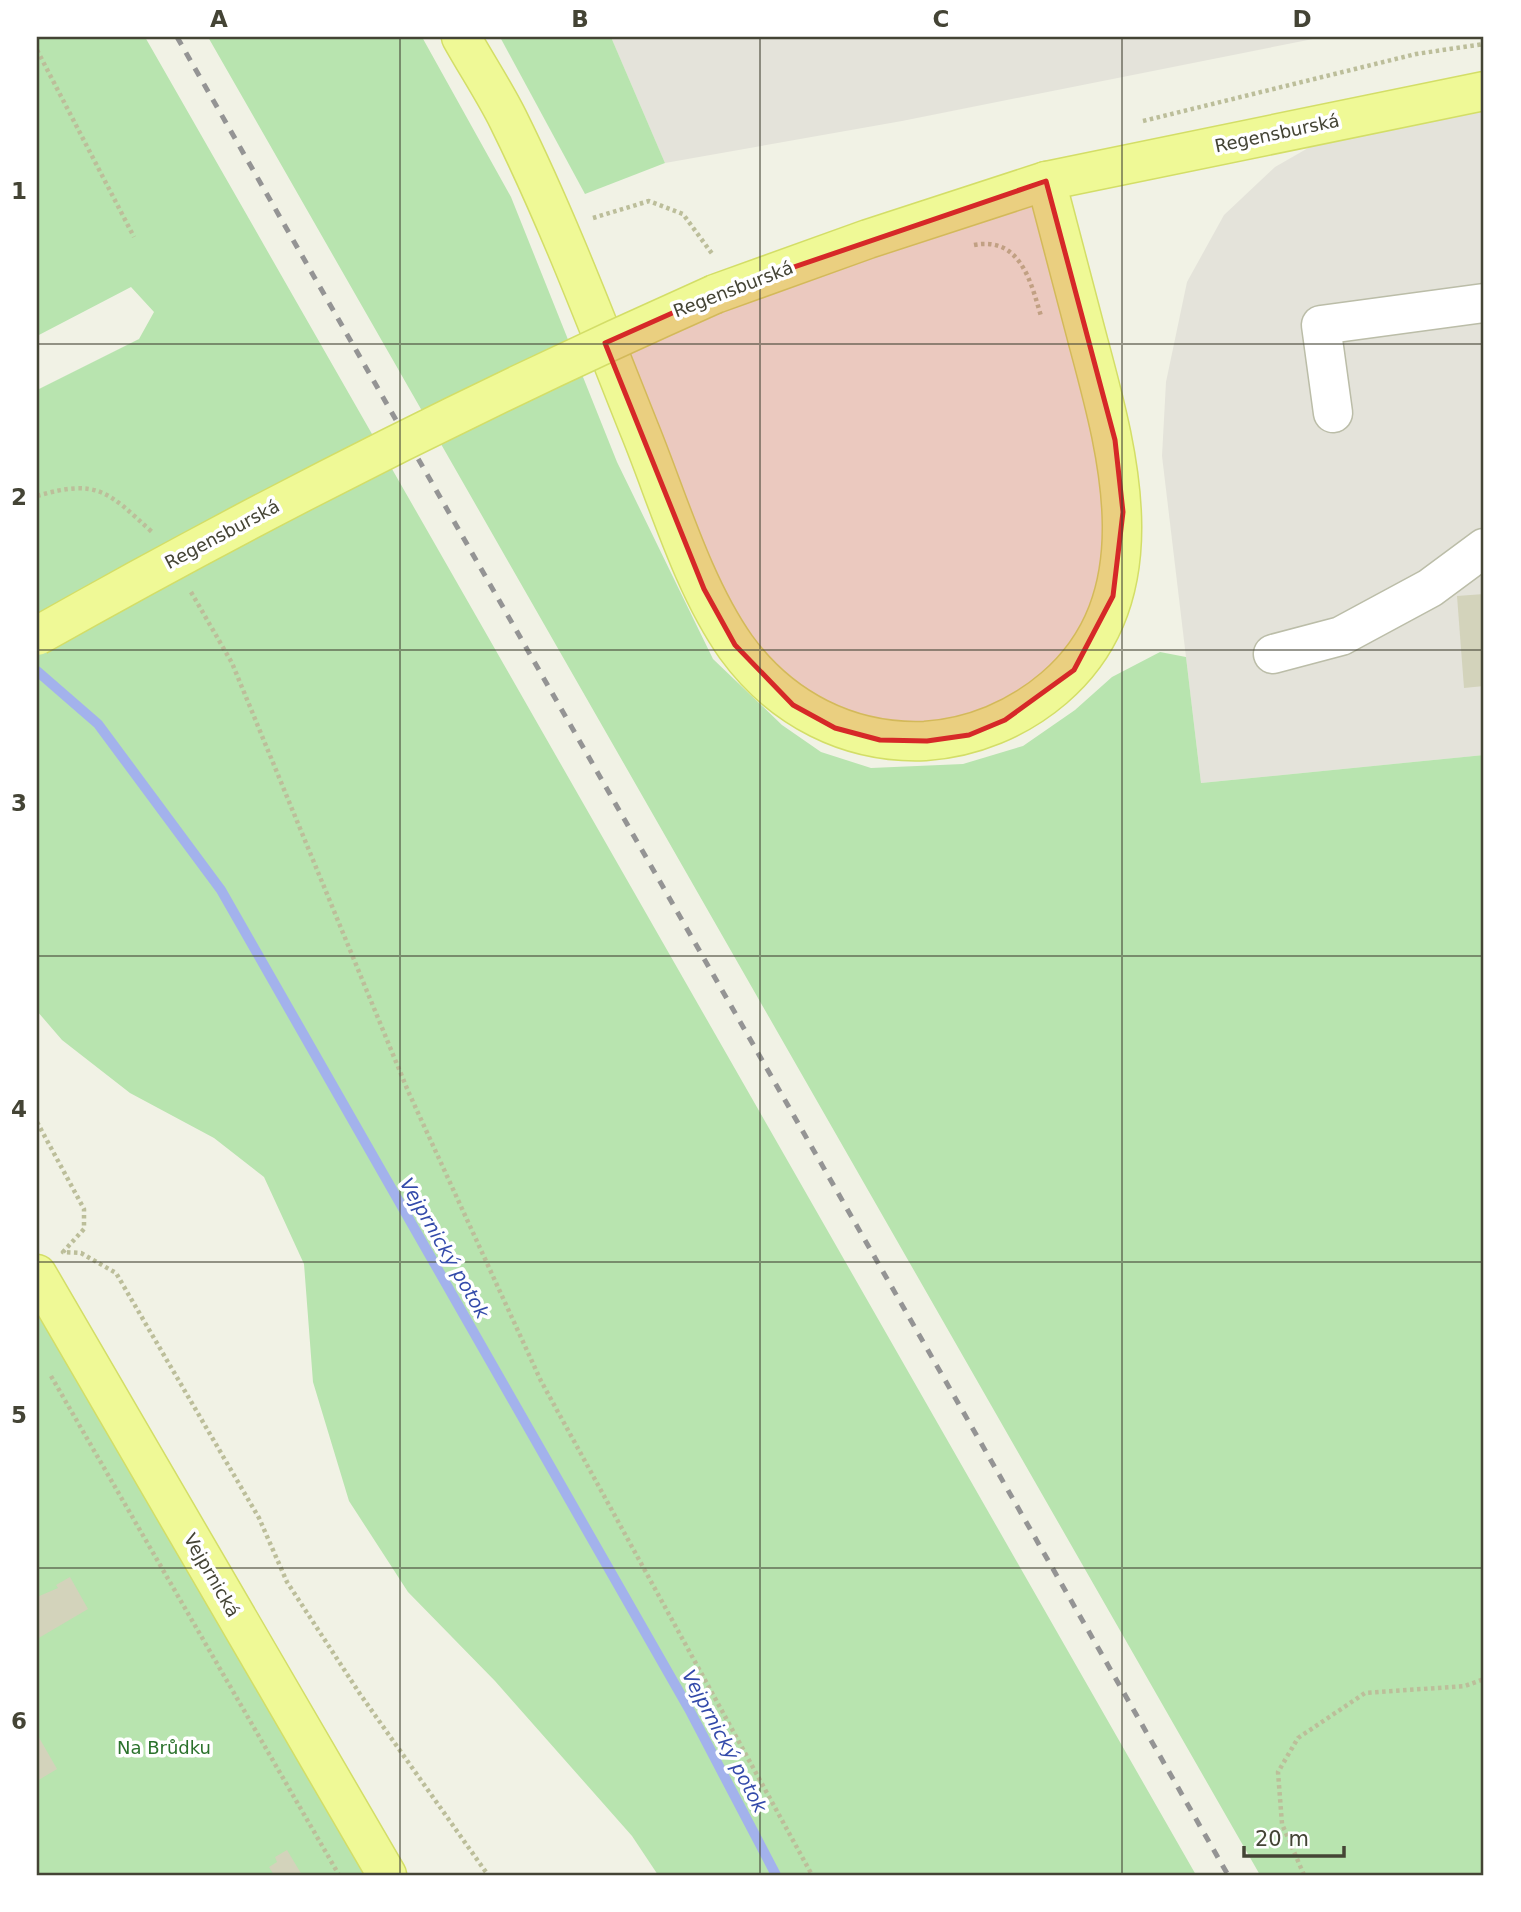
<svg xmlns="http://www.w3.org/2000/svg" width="1521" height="1912" viewBox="0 0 1521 1912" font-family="'DejaVu Sans',sans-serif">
  <rect width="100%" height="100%" fill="#f1f2e5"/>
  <g fill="#e4e3da">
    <path d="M611 37H1323L902 121 665 163Z"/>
    <path d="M1484 107V755L1201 783 1162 456 1166 382 1187 282 1224 215 1275 167 1343 128Z"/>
  </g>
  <g fill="#b8e4af">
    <path d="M37 37H145L1196 1875H658L632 1836 495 1681 408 1592 349 1501 313 1382 304 1264 264 1177 214 1138 130 1093 62 1040 37 1011V390L139 339 154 312 131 287 37 336Z"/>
    <path d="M208 37H422L511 197 617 462 713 659 782 725 821 752 871 768 963 764 1023 746 1075 710 1112 677 1160 652 1186 657 1201 783 1484 755V1875H1260Z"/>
    <path d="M500 37H611L665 163 585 194Z"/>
    <path d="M37 1274 387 1875H37Z"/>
  </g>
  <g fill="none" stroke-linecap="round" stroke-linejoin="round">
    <path stroke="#a3b2ec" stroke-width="10" d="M37 671 98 724 221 890 689 1709 776 1875"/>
  </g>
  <g fill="#d3d3bb">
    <path d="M1484 594V686L1464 688 1457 596Z"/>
    <path d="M70 1577 88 1609 37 1639V1597L58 1588 56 1585Z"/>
    <path d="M37 1734 57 1769 37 1781Z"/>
    <path d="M287 1850 302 1875H274L269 1867 277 1862 275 1857Z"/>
  </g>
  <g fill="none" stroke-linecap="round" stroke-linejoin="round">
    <defs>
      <g id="minor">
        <path d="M1333 413 1321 325 1484 303"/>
        <path d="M1273 654 1341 636 1430 588 1484 548"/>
      </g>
      <g id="major">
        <path d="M461 37C476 64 494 91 508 119 558 220 598 326 640 431 668 500 693 586 736 647 781 709 849 744 925 741 972 738 1018 719 1054 688 1159 598 1119 456 1088 341 1074 288 1060 235 1046 181"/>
        <path d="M715 294 868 239 1046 181 1484 91"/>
        <path d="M37 1274 387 1875"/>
      </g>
    </defs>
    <use href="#minor" stroke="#bbbda8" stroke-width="41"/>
    <use href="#major" stroke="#d3de67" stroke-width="41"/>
    <g stroke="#bcbe9a" stroke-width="4.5" stroke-dasharray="3.5 3.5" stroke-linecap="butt">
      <path d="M37 50 134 237"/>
      <path d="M1143 121 1416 54 1484 44"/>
      <path d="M593 218 649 201 683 214 713 255"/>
      <path d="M974 245C1021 236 1031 283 1041 316"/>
      <path d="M37 496C98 478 108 492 152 532"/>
      <path d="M191 592 232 663 408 1091 541 1381 812 1875"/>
      <path d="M37 1122 84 1209V1229L63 1252 81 1253 116 1273 259 1518 287 1582 360 1694 488 1875"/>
      <path d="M51 1376 339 1875"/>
      <path d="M1304 1875 1282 1824 1278 1772 1298 1738 1365 1693 1465 1686 1484 1679"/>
    </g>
    <use href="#minor" stroke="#fff" stroke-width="38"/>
    <use href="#major" stroke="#eff996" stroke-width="38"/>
    <path stroke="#949494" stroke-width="5" stroke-dasharray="9 9" stroke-linecap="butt" d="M177 37 1228 1875"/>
    <defs>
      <path id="major-bridge" d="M37 636C258 511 483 397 715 294"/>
    </defs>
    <use href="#major-bridge" stroke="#d3de67" stroke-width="41" stroke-linecap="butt"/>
    <use href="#major-bridge" stroke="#eff996" stroke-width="38"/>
  </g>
  <path fill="#d62828" fill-opacity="0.2" stroke="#d62828" stroke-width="5" stroke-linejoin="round" d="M1046 181 1115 440 1123 512 1113 596 1074 670 1005 720 969 735 927 741 880 740 835 728 793 705 735 645 704 589 605 343 715 294Z"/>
  <path fill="none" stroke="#444435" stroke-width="2" stroke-opacity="0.55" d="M400 37V1875M760 37V1875M1122 37V1875M37 344H1484M37 650H1484M37 956H1484M37 1262H1484M37 1568H1484"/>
  <g text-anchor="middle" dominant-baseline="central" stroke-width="7" stroke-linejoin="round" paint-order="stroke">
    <g font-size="18" fill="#444435" stroke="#fff">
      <text transform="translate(1277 133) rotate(-12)">Regensburská</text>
      <text transform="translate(733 289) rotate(-21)">Regensburská</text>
      <text transform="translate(222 534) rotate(-28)">Regensburská</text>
      <text transform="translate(212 1575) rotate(60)">Vejprnická</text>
    </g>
    <g font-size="18" fill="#2b722c" stroke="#fff">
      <text x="164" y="1747">Na Brůdku</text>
    </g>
    <g font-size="19" font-style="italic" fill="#334aaa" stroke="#fff">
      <text transform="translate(445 1248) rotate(60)">Vejprnický potok</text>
      <text transform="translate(725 1741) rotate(62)">Vejprnický potok</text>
    </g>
  </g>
  <rect width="1521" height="1912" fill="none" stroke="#ffffff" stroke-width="77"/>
  <path d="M1244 1846v10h100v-10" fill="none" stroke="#444435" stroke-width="3.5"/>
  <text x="1255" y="1846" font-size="21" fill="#444435" stroke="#ffffff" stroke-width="5" paint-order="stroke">20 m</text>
  <rect x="38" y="38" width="1444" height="1836" fill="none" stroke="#444435" stroke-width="2.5"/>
  <g font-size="23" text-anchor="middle" font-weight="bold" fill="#444435">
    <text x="219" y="27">A</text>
    <text x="580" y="27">B</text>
    <text x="941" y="27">C</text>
    <text x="1302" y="27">D</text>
    <text x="19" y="199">1</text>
    <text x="19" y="505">2</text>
    <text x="19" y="811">3</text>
    <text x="19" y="1117">4</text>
    <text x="19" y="1423">5</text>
    <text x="19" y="1729">6</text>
  </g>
</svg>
